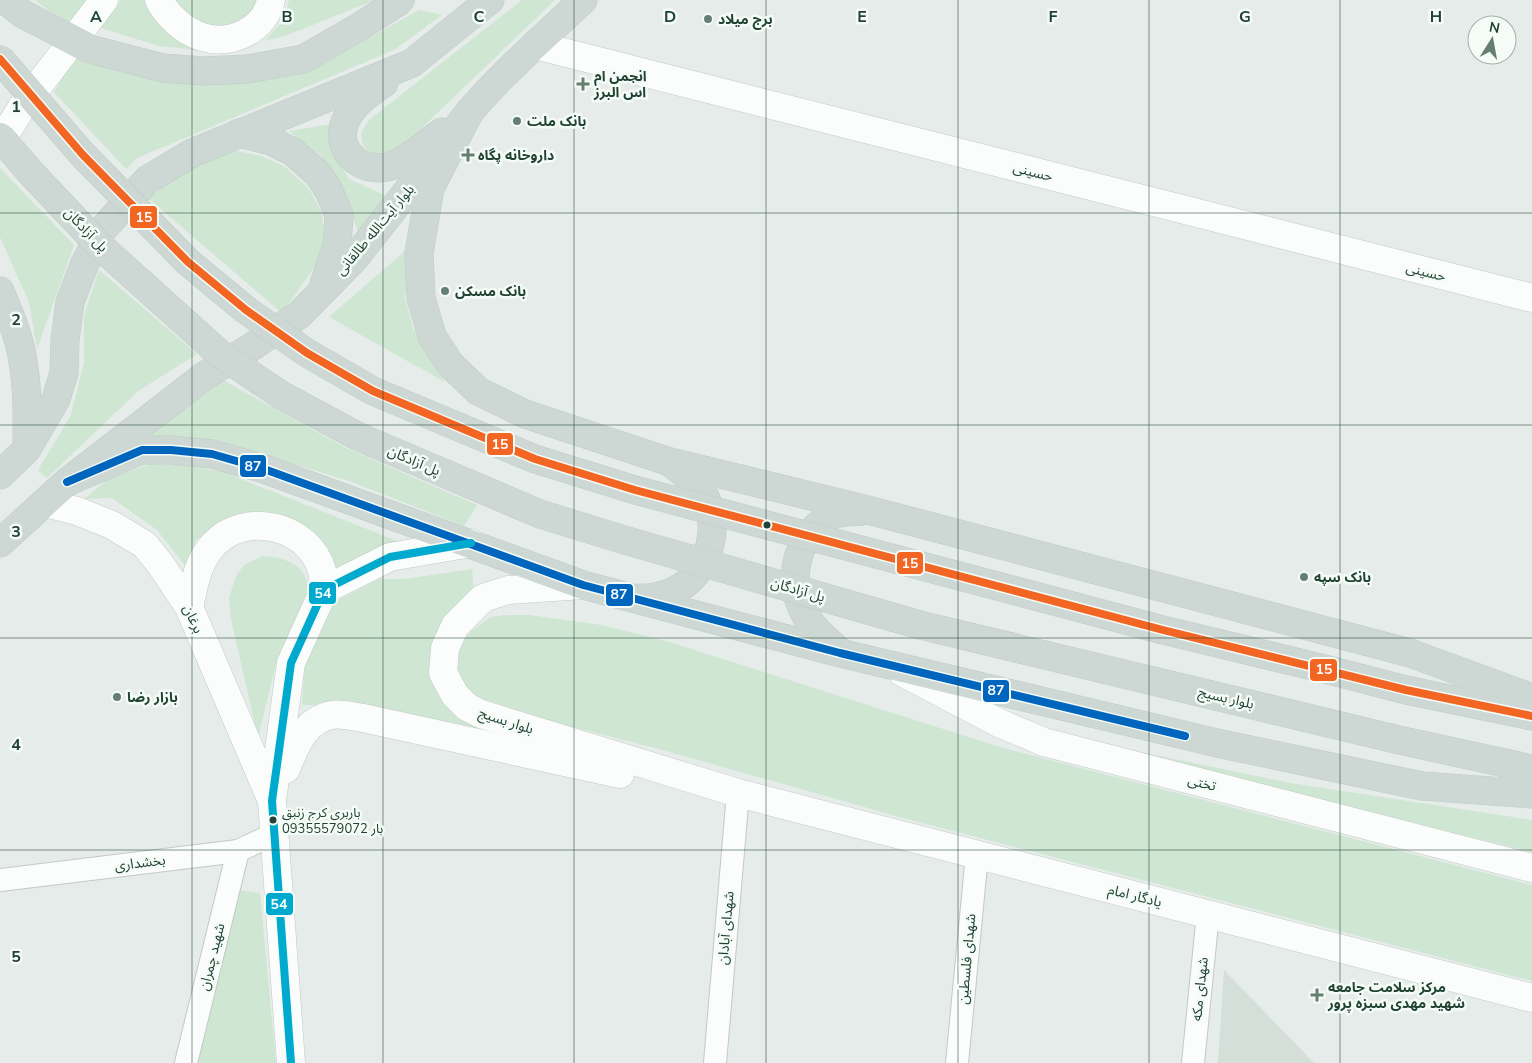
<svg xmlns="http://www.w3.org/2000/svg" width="1532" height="1063" viewBox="0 0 1532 1063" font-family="'Nunito Sans','Noto Sans Arabic',sans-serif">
  <rect width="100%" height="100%" fill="#e6ece9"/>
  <path fill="#d3dfd8" d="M1224 970 1314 1063H1218Z"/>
  <g fill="#cee6d2">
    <path d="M35 0H88L69 26Z"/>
    <path d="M121 0H148L161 23 196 50 159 46 101 28Z"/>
    <path d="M175 0H264L263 6 221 32 191 21Z"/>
    <path d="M289 0H375L285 36 264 41 284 20Z"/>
    <path d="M522 0H555L401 148 390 154 375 156 363 146 361 133 369 120Z"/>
    <path d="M419 10 442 15 394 50 137 158 126 169 54 92 76 55 97 65 132 75 161 80 244 82 280 77 313 69Z"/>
    <path d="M331 124V149L349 179 389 197 359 233 340 190 321 156 289 131Z"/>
    <path d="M238 151 261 156 284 166 309 189 322 213 324 240 319 261 282 313 148 198 198 160 216 152Z"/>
    <path d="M0 168 74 245 37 349 29 302 0 237Z"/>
    <path d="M412 245 405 298 413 328 445 382 329 317Z"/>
    <path d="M99 270 197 354 138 391 47 478 38 470 70 417 84 363V316Z"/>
    <path d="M223 380 346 448 477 505 464 526 352 482 217 440 143 439Z"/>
    <path d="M150 464 193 466 226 473 412 547 387 543 336 574 325 550 227 521 196 540 187 568 157 530 112 498 84 499 109 479Z"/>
    <path d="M263 556C295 558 312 571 309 604L277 660 258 738 231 619 229 598 236 576 244 565Z"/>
    <path d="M472 569 474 595 440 696C457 722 477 725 505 735L350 705H302L305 660 335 602 379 579H405Z"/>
    <path d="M507 615H529L601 625 666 641 1003 748 1532 885V981L907 819 659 749 506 710 482 700 463 688 458 668 460 646 471 631 491 617Z"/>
    <path d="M1068 737 1290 783 1532 820V852L1116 751Z"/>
    <path d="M237 890 260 893 276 1063H197Z"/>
  </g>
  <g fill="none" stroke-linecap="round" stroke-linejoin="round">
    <defs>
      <g id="street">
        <path d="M0 880 238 851 276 833"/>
        <path d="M186 1063 238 851"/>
        <path d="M715 1063 738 793"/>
        <path d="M957 1063 977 855"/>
        <path d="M1193 1063 1208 914"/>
      </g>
      <g id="secondary">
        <path d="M159 0C168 17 184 31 202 37 231 46 265 30 271 0"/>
        <path d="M535 45 1532 298"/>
        <path d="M0 143 22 107 104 0"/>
        <path d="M45 503 77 511 112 525 145 545 161 565 189 607 272 801"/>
        <path d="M583 585 508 590 483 598 455 626 445 648 443 673 455 695 467 707 481 714 738 793 1532 998"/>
        <path d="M189 607C194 585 198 560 214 544 246 510 310 526 322 571 324 577 323 584 324 590"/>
        <path d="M902 672 999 723 1044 742 1532 868"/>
        <path d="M286 769C295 747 304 720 332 715 341 713 354 717 363 718L620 774"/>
        <path d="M291 1063 272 801 291 663 324 590 390 557 471 543"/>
      </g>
      <g id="primary">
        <path d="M384 83C371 92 356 102 348 116 330 147 360 176 391 166 406 162 429 141 442 132"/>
        <path d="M470 111 430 188 419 253 421 298 432 336 450 364 478 391 525 414 667 461 868 510 1410 653 1532 698"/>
        <path d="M459 125C493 81 542 39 583 0"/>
        <path d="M239 133 271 141 293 152 318 174 329 191 339 215 337 246 324 284"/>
        <path d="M0 291C9 313 20 338 23 362 28 390 27 419 27 448"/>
        <path d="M0 475 27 449 56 399 64 373 65 340 70 302 85 263 103 229 147 180 192 153 412 63 490 0"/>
        <path d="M67 482 142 450H171L212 454 264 469 583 585 840 653 1217 743 1422 786 1532 794"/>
        <path d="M0 543 67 482 204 376 247 350 299 315 355 258 434 157"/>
        <path d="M640 598C647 599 653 597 659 596 701 588 724 537 706 499 699 484 685 474 672 464"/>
        <path d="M920 625 1399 740 1532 769"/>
        <path d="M840 652C829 642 816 632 808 619 785 584 794 537 831 516 839 511 853 512 862 511"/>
        <path d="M1329 670 1406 690 1532 716"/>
      </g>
    </defs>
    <use href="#street" stroke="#c3c9c6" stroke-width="24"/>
    <use href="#secondary" stroke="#c1cac6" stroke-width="29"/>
    <use href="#primary" stroke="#c1cbc7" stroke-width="29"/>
    <use href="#street" stroke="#fbfcfc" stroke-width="22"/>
    <use href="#secondary" stroke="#fbfcfc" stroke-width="28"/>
    <use href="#primary" stroke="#cdd8d4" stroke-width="28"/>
    <defs>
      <g id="primary-bridge">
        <path d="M5 0 23 14 90 49 163 68 204 71 247 69 303 59 359 27 401 0"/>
        <path d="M0 59 83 155 188 262 246 310 307 353 373 391 535 459 635 490 1163 630 1329 670"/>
        <path d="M0 137 31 173 101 247 220 354 281 395 359 437 540 514 621 539 920 625"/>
      </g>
    </defs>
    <use href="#primary-bridge" stroke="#c1cbc7" stroke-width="29" stroke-linecap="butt"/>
    <use href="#primary-bridge" stroke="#cdd8d4" stroke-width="28"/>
    <defs>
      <path id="bus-1" d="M0 59 83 155 188 262 246 310 307 353 373 391 442 420 535 459 635 490 1163 630 1406 690 1532 716"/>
      <path id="bus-2" d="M67 482 142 450H171L212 454 264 469 583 585 840 653 1185 736"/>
      <path id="bus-3" d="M291 1063 272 801 291 663 324 590 390 557 471 543"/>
    </defs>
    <use href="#bus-1" stroke="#f5fbf7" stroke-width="11"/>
    <use href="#bus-2" stroke="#f5fbf7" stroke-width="11"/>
    <use href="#bus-3" stroke="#f5fbf7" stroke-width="11"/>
    <use href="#bus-1" stroke="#f26522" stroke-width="8"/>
    <use href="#bus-2" stroke="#0065bd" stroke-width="8"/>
    <use href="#bus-3" stroke="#00a9ce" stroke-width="8"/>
  </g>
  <path fill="none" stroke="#204335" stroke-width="1" stroke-opacity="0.55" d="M192 0V1063M383 0V1063M574 0V1063M766 0V1063M958 0V1063M1149 0V1063M1340 0V1063M0 213H1532M0 425H1532M0 638H1532M0 850H1532"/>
  <g fill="#657e74" stroke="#f5fbf7" stroke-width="2">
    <circle cx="708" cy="19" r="5"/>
    <path d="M580.5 76.5h5v5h5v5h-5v5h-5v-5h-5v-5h5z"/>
    <circle cx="517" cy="121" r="5"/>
    <path d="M465.5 147.5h5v5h5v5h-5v5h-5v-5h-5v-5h5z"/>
    <circle cx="445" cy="291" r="5"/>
    <circle cx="1304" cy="577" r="5"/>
    <circle cx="117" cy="697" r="5"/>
    <path d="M1314.5 987.5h5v5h5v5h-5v5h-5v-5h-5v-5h5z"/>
  </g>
  <g fill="#204335" stroke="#f5fbf7" stroke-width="2">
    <circle cx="767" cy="525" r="4.5"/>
    <circle cx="273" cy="820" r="4.5"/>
  </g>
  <g text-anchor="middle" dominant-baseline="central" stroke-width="5" stroke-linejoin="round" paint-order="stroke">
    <g font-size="13" fill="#204335" stroke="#f5fbf7" text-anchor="start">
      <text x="282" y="813">باربری کرج زنبق<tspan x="282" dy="16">بار 09355579072</tspan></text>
    </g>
    <g font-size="14" font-weight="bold" fill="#204335" stroke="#f5fbf7" text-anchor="start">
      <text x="718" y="19">برج میلاد</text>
      <text x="594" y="76">انجمن ام<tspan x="594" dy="16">اس البرز</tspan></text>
      <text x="527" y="121">بانک ملت</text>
      <text x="478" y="155">داروخانه پگاه</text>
      <text x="455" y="291">بانک مسکن</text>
      <text x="1314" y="577">بانک سپه</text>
      <text x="127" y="697">بازار رضا</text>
      <text x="1328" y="987">مرکز سلامت جامعه<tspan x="1328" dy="16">شهید مهدی سبزه پرور</tspan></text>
    </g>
    <g font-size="14" fill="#204335" stroke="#f5fbf7">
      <text transform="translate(1033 172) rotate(14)">حسینی</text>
      <text transform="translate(86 230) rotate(46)">پل آزادگان</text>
      <text transform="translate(375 230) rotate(-50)">بلوار آیت‌الله طالقانی</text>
      <text transform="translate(1426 272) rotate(14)">حسینی</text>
      <text transform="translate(414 461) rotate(23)">پل آزادگان</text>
      <text transform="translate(798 590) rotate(16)">پل آزادگان</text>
      <text transform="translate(193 619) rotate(65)">برغان</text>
      <text transform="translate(1226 698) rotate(13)">بلوار بسیج</text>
      <text transform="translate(506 721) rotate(18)">بلوار بسیج</text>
      <text transform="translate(1202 783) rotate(14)">تختی</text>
      <text transform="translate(140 863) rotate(-7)">بخشداری</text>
      <text transform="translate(1135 896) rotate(14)">یادگار امام</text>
      <text transform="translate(726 928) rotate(-85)">شهدای آبادان</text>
      <text transform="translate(212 957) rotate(-76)">شهید چمران</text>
      <text transform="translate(967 959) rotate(-85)">شهدای فلسطین</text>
      <text transform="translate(1200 989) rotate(-84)">شهدای مکه</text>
    </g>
  </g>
  <g font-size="16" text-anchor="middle" font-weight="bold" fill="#204335" stroke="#f5fbf7" stroke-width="5" stroke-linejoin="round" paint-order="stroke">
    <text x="96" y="22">A</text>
    <text x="287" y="22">B</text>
    <text x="479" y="22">C</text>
    <text x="670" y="22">D</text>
    <text x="862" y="22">E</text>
    <text x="1053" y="22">F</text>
    <text x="1245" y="22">G</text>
    <text x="1436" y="22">H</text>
    <text x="16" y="112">1</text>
    <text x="16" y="325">2</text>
    <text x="16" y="537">3</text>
    <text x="16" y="750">4</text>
    <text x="16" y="962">5</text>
  </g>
  <g stroke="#f5fbf7" stroke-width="2">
    <rect x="129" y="205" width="29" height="24" rx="5" fill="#f26522"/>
    <rect x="486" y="432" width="28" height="24" rx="5" fill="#f26522"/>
    <rect x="239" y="454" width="28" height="24" rx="5" fill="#0065bd"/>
    <rect x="896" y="551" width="28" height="24" rx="5" fill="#f26522"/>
    <rect x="308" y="581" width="29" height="24" rx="5" fill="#00a9ce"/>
    <rect x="605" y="583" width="29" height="24" rx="5" fill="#0065bd"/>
    <rect x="1309" y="658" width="29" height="24" rx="5" fill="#f26522"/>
    <rect x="982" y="679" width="28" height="24" rx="5" fill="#0065bd"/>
    <rect x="265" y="892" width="29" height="24" rx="5" fill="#00a9ce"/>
  </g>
  <g font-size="14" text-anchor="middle" font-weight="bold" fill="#fff">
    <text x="144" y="222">15</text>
    <text x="500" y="449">15</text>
    <text x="253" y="471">87</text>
    <text x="910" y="568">15</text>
    <text x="323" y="598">54</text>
    <text x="619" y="599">87</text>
    <text x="1324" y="674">15</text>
    <text x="996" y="695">87</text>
    <text x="279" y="909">54</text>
  </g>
  <g transform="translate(1492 40) rotate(11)"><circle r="24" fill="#f5fbf7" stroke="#a0b1a9"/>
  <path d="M0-4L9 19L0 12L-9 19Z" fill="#657e74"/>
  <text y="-8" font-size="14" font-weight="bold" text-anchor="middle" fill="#204335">N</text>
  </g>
</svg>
